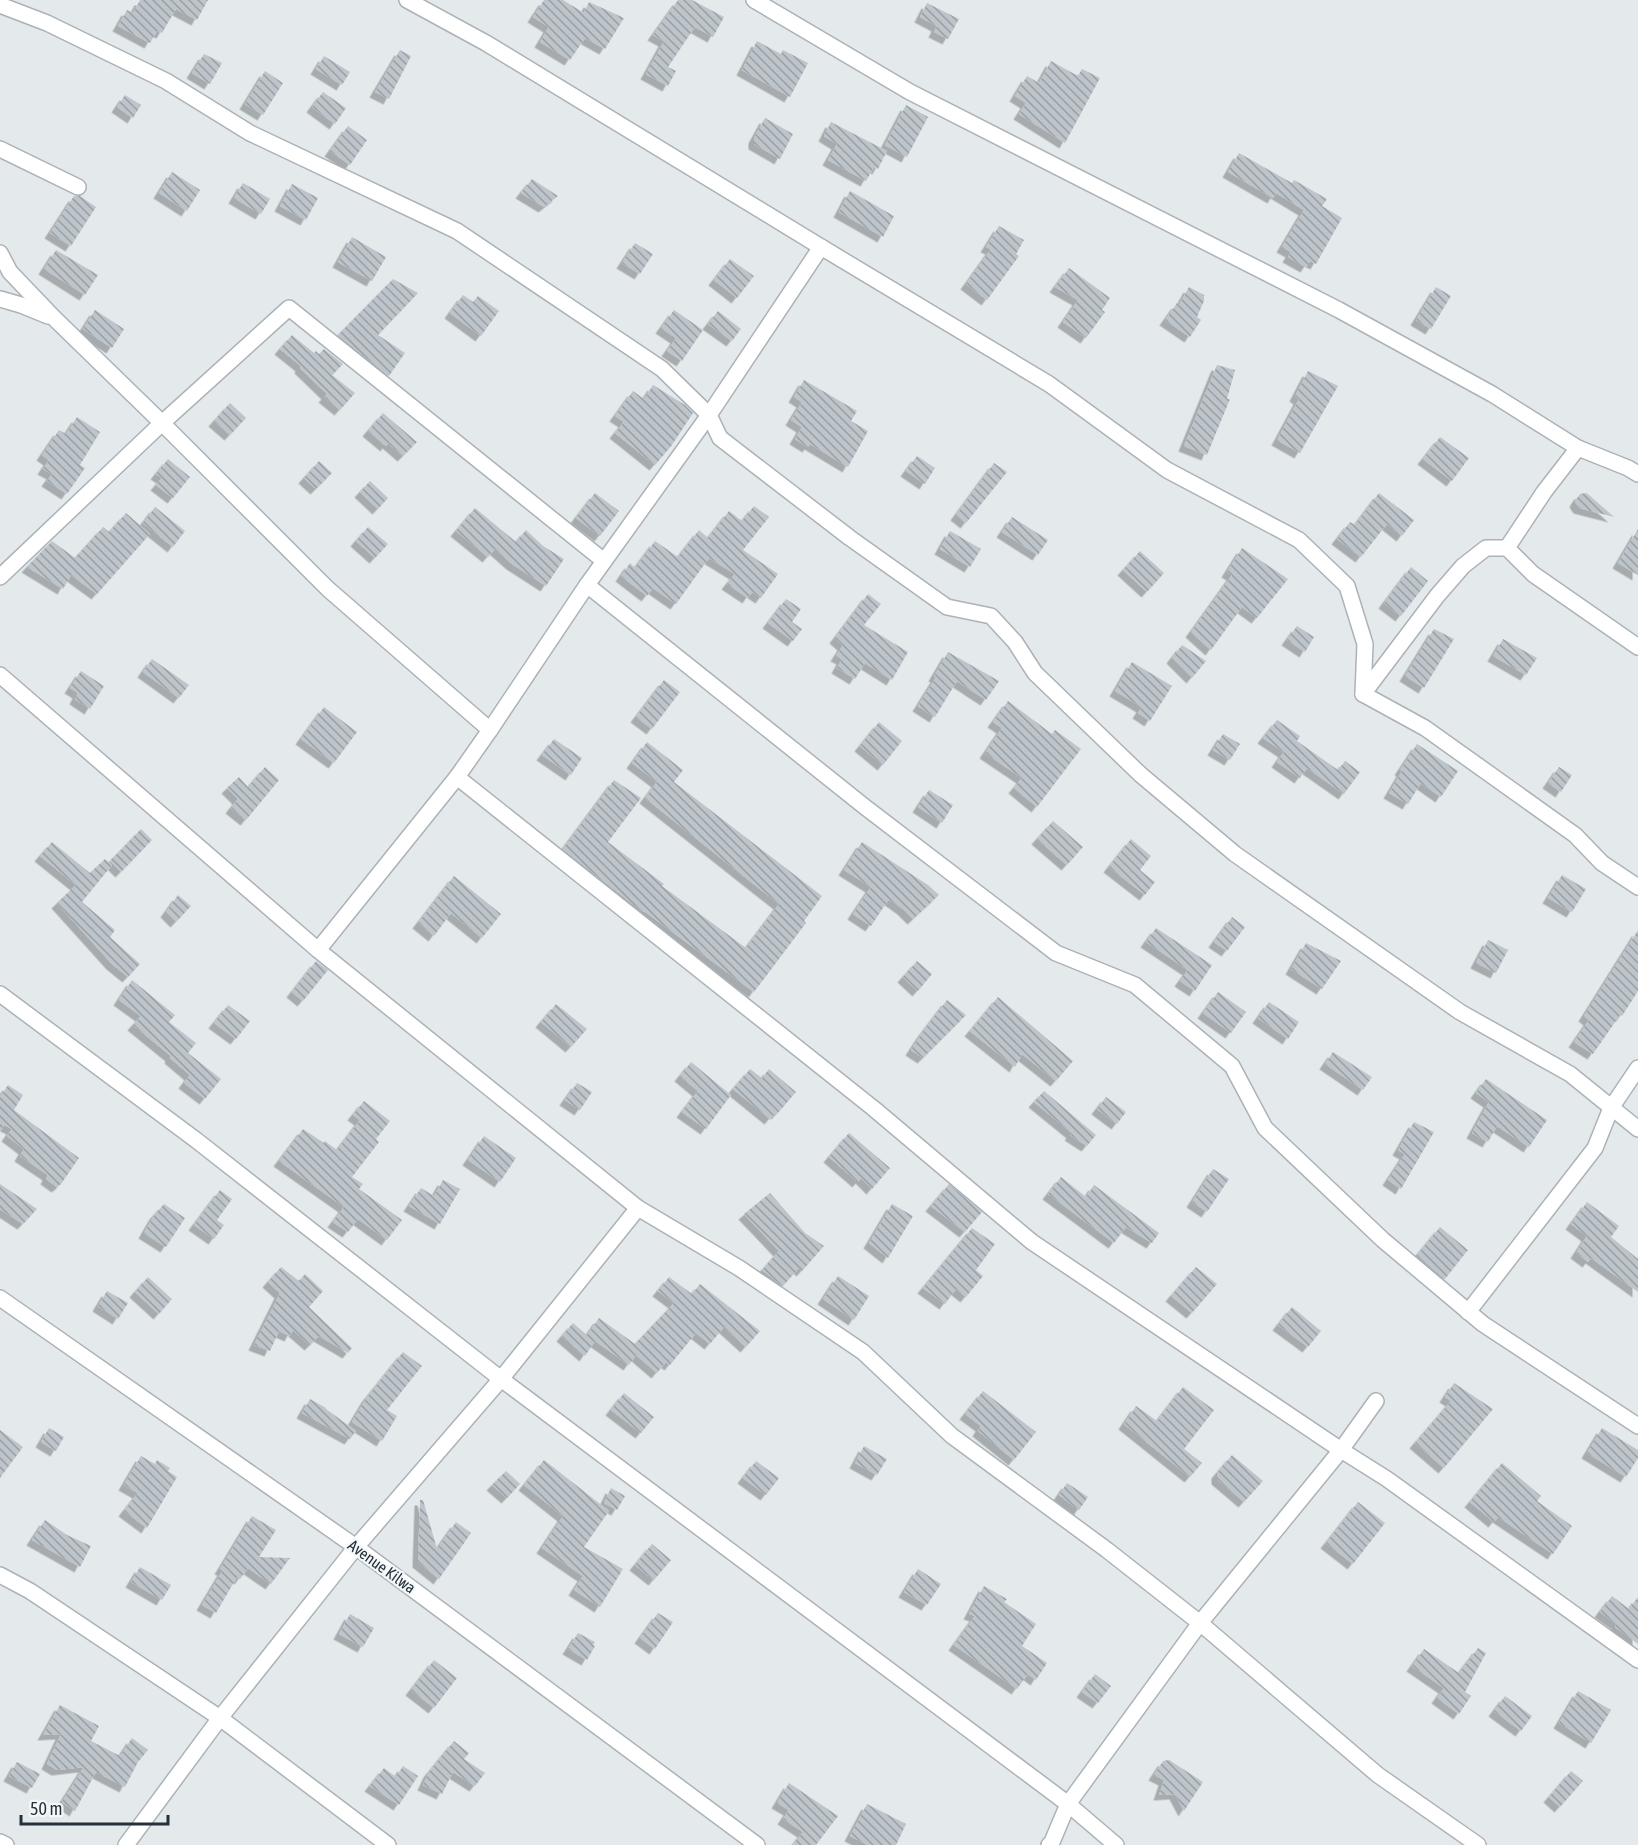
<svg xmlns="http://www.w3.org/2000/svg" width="1638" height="1845" viewBox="0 0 1638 1845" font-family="'Asap Condensed',sans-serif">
  <defs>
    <pattern id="building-back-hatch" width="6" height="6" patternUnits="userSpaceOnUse" patternTransform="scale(1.5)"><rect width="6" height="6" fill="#bdc5ca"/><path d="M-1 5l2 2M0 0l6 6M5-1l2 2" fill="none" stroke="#99a0a5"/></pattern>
    <filter id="shadow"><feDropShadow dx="-5.5" dy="5.5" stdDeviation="0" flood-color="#0004"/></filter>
  </defs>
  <rect width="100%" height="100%" fill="#e4e9ec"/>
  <g fill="url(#building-back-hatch)" filter="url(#shadow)">
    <path d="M140 0H208L197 20 176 9 162 33 157 31 150 43 118 26 127 10 133 13Z"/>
    <path d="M544 0H563L584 13 589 2 624 18 605 49 585 38 570 60 540 42 549 27 533 17Z"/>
    <path d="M678 0H692L724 17 713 37 695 27 668 67 676 71 668 86 646 74 664 41 653 35Z"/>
    <path d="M927 3 959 19 948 39 934 32 937 26 920 17Z"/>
    <path d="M757 41 781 54 783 50 808 63 790 97 742 70Z"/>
    <path d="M400 50 411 56 389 99 375 92Z"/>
    <path d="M204 54 222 63 210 84 192 73Z"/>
    <path d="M324 56 350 72 342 85 316 69Z"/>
    <path d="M1051 61 1078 76 1082 69 1100 78 1065 143 1019 114 1026 103 1015 96 1027 76 1039 83Z"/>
    <path d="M265 71 283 83 263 115 245 104Z"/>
    <path d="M323 92 346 108 335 124 312 107Z"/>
    <path d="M125 95 141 105 133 118 117 107Z"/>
    <path d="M906 105 928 117 907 157 885 145Z"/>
    <path d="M765 118 793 134 780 159 754 144V138Z"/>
    <path d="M831 122 887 151 878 169 874 167 866 181 828 160 837 144 824 136Z"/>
    <path d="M348 126 367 140 350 165 330 151Z"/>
    <path d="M1239 153 1292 183 1294 180 1327 199 1322 206 1342 218 1316 264 1310 261 1306 267 1288 257 1291 252 1282 247 1304 210 1276 193 1273 198 1228 172Z"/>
    <path d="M172 172 200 190 187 211 159 193Z"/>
    <path d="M532 179 558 196 544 207 521 193Z"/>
    <path d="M243 183 270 199 261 214 234 198Z"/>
    <path d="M292 184 318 198 306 220 280 206Z"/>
    <path d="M850 191 894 216 883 237 839 212Z"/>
    <path d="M74 196H80L96 207 71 246 50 233Z"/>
    <path d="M999 226 1024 240 1016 254 1019 256 987 300 966 284 991 249 986 247Z"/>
    <path d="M352 237 386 257 372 281 338 262Z"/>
    <path d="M635 243 653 254 640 274 622 263Z"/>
    <path d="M56 250 98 275 85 295 44 269Z"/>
    <path d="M730 259 754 276 737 298 714 280Z"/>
    <path d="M1069 268 1110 298 1102 310 1105 312 1086 338 1063 322 1078 300 1055 287Z"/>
    <path d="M393 279 418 293 378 335 405 353 389 376 338 335Z"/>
    <path d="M1189 287 1204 295V301L1197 317 1201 320 1190 337 1165 320 1177 303 1179 305Z"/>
    <path d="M1436 287 1451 296 1431 329 1416 320Z"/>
    <path d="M463 295 473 302 478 296 499 311 481 336 450 313Z"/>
    <path d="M95 310 124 329 112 348 83 329Z"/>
    <path d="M674 310 703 330 682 361 667 351 676 338 661 328Z"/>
    <path d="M718 311 741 329 732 341 708 324Z"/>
    <path d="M292 335 314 353 316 351 319 354 324 349 343 364 332 375 355 393 340 410 324 397 327 394 300 368 301 366 280 349Z"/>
    <path d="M1217 365 1235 370 1227 399H1230L1207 455 1184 446Z"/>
    <path d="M1308 371 1338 386 1300 453 1277 440 1299 399 1295 396Z"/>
    <path d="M804 380 857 411 851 421 868 431 848 467 810 444 808 447 795 439 802 427 791 420 802 402 794 397Z"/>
    <path d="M653 385 685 405 693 413 672 445 655 465 615 433 624 422 615 416 633 391 644 399Z"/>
    <path d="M230 403 246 418 230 435 214 421Z"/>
    <path d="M383 413 417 442 403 456 388 443 386 446 368 431Z"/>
    <path d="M77 417 100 432 80 465 85 468 67 494 47 481 52 474 43 469 49 460 42 455 59 430 66 434Z"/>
    <path d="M1440 437 1469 458 1452 481 1423 459Z"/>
    <path d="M917 456 935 468 925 484 906 471Z"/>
    <path d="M168 459 190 477 173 498 156 485 162 478 156 474Z"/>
    <path d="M319 461 332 473 316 489 304 478Z"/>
    <path d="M994 463 1007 472 966 523 956 515Z"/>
    <path d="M370 481 388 498 378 509 360 492Z"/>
    <path d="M595 493 619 511 600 536 576 518Z"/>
    <path d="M1379 493 1414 520 1402 536 1387 524 1361 557 1337 539 1350 522 1355 525Z"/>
    <path d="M1586 493 1589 495 1614 517 1579 508 1575 502 1577 498 1580 494Z"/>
    <path d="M754 506 769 517 743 550 778 574 761 598 752 592 748 598 727 584 735 574 709 558 676 604 653 588 647 596 621 576 630 563 635 568 655 541 678 557 699 530 708 538 729 511 742 521Z"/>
    <path d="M155 507 185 531 173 547 143 523Z"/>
    <path d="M475 508 516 542 526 530 543 546 564 559 546 586 512 564 495 549 488 557 456 531Z"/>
    <path d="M126 513 150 534 97 594 71 575 63 589 27 567 52 541 75 558 103 527 109 532Z"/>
    <path d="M1012 517 1048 540 1038 555 1002 532Z"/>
    <path d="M368 527 388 544 375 558 356 541Z"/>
    <path d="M1638 529V575L1618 563Z"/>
    <path d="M950 531 981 549 970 567 940 549Z"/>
    <path d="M1242 548 1288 579 1257 618 1242 607 1211 650 1191 632 1232 575 1227 572Z"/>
    <path d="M1140 551 1164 573 1147 592 1123 570Z"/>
    <path d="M1411 567 1428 581 1401 616 1384 603Z"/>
    <path d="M868 594 881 604 864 625 908 652 892 680 865 663 855 679 837 668 842 659 836 656 843 645 835 638Z"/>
    <path d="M786 599 801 609 792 622 802 629 793 641 768 623Z"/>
    <path d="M1297 626 1314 637 1305 652 1287 640Z"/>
    <path d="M1434 629 1454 639 1424 688 1405 676Z"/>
    <path d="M1503 639 1537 658 1526 675 1493 656Z"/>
    <path d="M1182 645 1206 661 1192 678 1172 658Z"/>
    <path d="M948 652 999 681 986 700 957 681 935 717 918 706 936 677 934 676Z"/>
    <path d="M152 659 189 685 179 698 143 672Z"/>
    <path d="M1132 662 1172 686 1150 721 1138 713 1142 707 1115 691Z"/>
    <path d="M81 671 104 686 90 709 75 699 78 693 70 688Z"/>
    <path d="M664 680 680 692 652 729 636 717Z"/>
    <path d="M1008 701 1052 734 1055 730 1081 749 1037 807 1014 788 1022 778 985 753 1002 728 993 722Z"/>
    <path d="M324 707 357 732 334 763 301 739Z"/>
    <path d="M1277 720 1300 736 1297 741 1338 770 1345 761 1360 772 1344 794 1307 768 1300 778 1277 762 1284 752 1263 738Z"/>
    <path d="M879 722 902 741 883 765 860 746Z"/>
    <path d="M1223 734 1240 744 1230 760 1213 750Z"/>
    <path d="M554 739 582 758 571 775 542 755Z"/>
    <path d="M647 742 683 770 674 782 822 896 804 921 806 923 754 992 644 911 643 912 563 849 614 780 641 798 608 842 664 884 662 886 746 948 779 904 645 798 657 782 632 763Z"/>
    <path d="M1417 744 1458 771 1441 797 1421 783 1408 804 1389 793 1402 771 1400 770Z"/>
    <path d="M265 767 279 780 246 820 231 808 238 799 227 788 239 777 248 787Z"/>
    <path d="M1559 767 1572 775 1561 792 1548 783Z"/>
    <path d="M929 790 953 805 942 823 918 807Z"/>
    <path d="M1053 821 1083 847 1067 865 1037 839Z"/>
    <path d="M141 829 152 840 121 872 110 861Z"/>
    <path d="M1131 839 1151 856 1140 870 1155 882 1145 895 1109 867Z"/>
    <path d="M52 842 90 873 105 859 112 865 82 902 115 930 110 937 140 964 128 977 112 964 57 903 76 885 40 856Z"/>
    <path d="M862 842 928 885 939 895 913 919 903 909 889 899 871 926 853 914 871 887 844 870Z"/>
    <path d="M1562 875 1586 889 1572 912 1548 898Z"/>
    <path d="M454 876 501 914 482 938 451 913 434 936 418 923Z"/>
    <path d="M178 895 191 906 176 922 166 912Z"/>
    <path d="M1232 917 1245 927 1227 951 1214 942Z"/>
    <path d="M1156 928 1212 965 1195 991 1180 981 1188 970 1146 942Z"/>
    <path d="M1638 930V991L1622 1016 1620 1015 1593 1054 1574 1042 1589 1020 1584 1016Z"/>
    <path d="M1488 940 1508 950 1496 973 1476 963Z"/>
    <path d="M1306 943 1341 961 1322 989 1291 969Z"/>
    <path d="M316 961 328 970 303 1001 292 992Z"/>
    <path d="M917 961 932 974 918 991 903 977Z"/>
    <path d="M132 980 175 1015 169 1022 196 1043 188 1053 221 1079 205 1099 184 1083 190 1075 170 1058 171 1056 133 1025 141 1016 119 1000Z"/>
    <path d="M1218 992 1246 1012 1231 1033 1203 1013Z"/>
    <path d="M998 997 1073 1061 1056 1081 1022 1054 1015 1067 970 1031Z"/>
    <path d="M947 1000 966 1015 923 1058 911 1050 922 1033Z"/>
    <path d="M1269 1002 1299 1022 1288 1039 1258 1018Z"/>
    <path d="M556 1004 587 1029 571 1047 541 1022Z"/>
    <path d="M228 1005 250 1021 236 1039 214 1023Z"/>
    <path d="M1333 1052 1372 1077 1363 1090 1325 1064Z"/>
    <path d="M691 1062 731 1095 706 1129 682 1112 698 1091 680 1076Z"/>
    <path d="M750 1069 762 1078 769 1069 796 1092 777 1114 775 1113 770 1119 733 1089Z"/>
    <path d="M1486 1079 1547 1120 1529 1147 1497 1126 1488 1142 1472 1133 1489 1102 1476 1093Z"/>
    <path d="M577 1083 592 1092 580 1110 565 1100Z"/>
    <path d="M8 1085 23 1095 14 1110 79 1158 61 1184 57 1187 46 1179 48 1175 20 1156 24 1149 7 1136 12 1129 4 1125 0 1132V1097Z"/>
    <path d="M1044 1091 1096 1135 1087 1146 1070 1135 1072 1133 1034 1102Z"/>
    <path d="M1106 1097 1126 1112 1117 1124 1097 1109Z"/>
    <path d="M364 1101 390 1121 376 1139 379 1142 352 1177 363 1184 359 1189 402 1220 387 1240 358 1219 348 1232 333 1222 344 1207 279 1161 303 1129 324 1143 325 1141 337 1150 360 1120 353 1115Z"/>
    <path d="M1414 1122 1434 1132 1401 1189 1388 1180 1405 1154 1398 1150Z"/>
    <path d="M849 1133 890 1168 872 1189 861 1178 858 1182 829 1157Z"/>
    <path d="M484 1136 516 1158 500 1182 468 1160Z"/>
    <path d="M1213 1169 1229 1179 1207 1212 1192 1202Z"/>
    <path d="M1061 1177 1086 1197 1094 1185 1159 1233 1152 1243 1126 1227 1114 1243 1048 1194Z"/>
    <path d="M443 1180 460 1189 440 1224 409 1206 421 1188 434 1196Z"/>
    <path d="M0 1184 37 1209 23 1224 0 1209Z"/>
    <path d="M949 1184 982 1212 965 1232 931 1206Z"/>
    <path d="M220 1190 232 1199 217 1220 224 1225 214 1239 194 1225Z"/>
    <path d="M770 1193 805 1233 824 1246 802 1271 799 1268 783 1286 762 1270 779 1251 744 1214Z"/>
    <path d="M1587 1202 1619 1226 1611 1237 1638 1259V1292L1591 1258 1588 1262 1576 1253 1587 1236 1571 1224Z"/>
    <path d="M164 1204 185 1218 166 1247 144 1233 155 1214Z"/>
    <path d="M892 1204 913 1216 888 1258 869 1243Z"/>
    <path d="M1440 1227 1468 1250 1445 1279 1417 1255Z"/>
    <path d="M972 1228 995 1244 976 1270 983 1276 966 1297 956 1289 945 1304 923 1288Z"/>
    <path d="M281 1267 299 1281 305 1274 323 1291 309 1307 352 1348 348 1353 319 1336 310 1345 293 1330 290 1336 279 1331 270 1351 254 1345 280 1293 268 1282Z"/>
    <path d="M1196 1267 1217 1284 1192 1313 1171 1296Z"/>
    <path d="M838 1276 869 1296 854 1320 823 1299Z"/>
    <path d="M148 1277 172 1299 159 1314 135 1292Z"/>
    <path d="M669 1277 692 1294 700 1284 760 1331 746 1347 724 1327 710 1344 696 1333 670 1365 666 1362 657 1373 636 1355 629 1365 591 1338 595 1341 585 1356 562 1336 573 1323 587 1335 599 1318 635 1344 674 1303 658 1291Z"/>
    <path d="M107 1291 128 1303 118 1319 98 1306Z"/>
    <path d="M1292 1307 1321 1331 1308 1347 1278 1325Z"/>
    <path d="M403 1352 422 1366 387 1410 397 1416 382 1441 352 1422 367 1397Z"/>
    <path d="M1454 1383 1493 1409 1444 1468 1415 1443 1451 1401 1445 1397Z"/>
    <path d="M1183 1387 1214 1410 1184 1449 1202 1463 1190 1477 1124 1424 1136 1406 1157 1421Z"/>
    <path d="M983 1391 1036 1432 1014 1460 978 1431 981 1426 965 1414Z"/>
    <path d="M624 1393 654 1417 641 1433 611 1410Z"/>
    <path d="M310 1399 326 1408V1409L356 1431 350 1439 302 1413Z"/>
    <path d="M49 1428 64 1437 56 1451 41 1442Z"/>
    <path d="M1602 1428 1638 1450V1458L1626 1477 1587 1453Z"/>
    <path d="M0 1430 23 1447 0 1478Z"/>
    <path d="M864 1446 887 1459 877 1475 855 1463Z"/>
    <path d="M1232 1455 1263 1481 1244 1502 1217 1479V1473Z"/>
    <path d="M141 1456 155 1464 157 1460 170 1468 168 1471 177 1477 147 1528 124 1511 138 1493 124 1485Z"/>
    <path d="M544 1460 609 1511 584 1547 623 1569 600 1607 574 1590 583 1576 542 1548 563 1516 524 1485Z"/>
    <path d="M756 1461 779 1478 766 1495 743 1478Z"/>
    <path d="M1502 1463 1541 1496 1537 1501 1572 1526 1553 1554 1498 1517 1494 1522 1470 1502Z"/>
    <path d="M506 1471 520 1484 507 1498 492 1485Z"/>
    <path d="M1067 1483 1088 1497 1079 1510 1059 1495Z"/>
    <path d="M611 1488 625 1496 617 1510 604 1503Z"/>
    <path d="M420 1500H423L437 1549 456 1522 471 1533 439 1579 418 1562Z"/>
    <path d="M1358 1502 1385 1523 1353 1564 1326 1543Z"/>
    <path d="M252 1516 276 1530 259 1557 290 1558 271 1584 248 1568 240 1579 237 1577 216 1613 202 1605 223 1570 220 1569Z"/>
    <path d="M45 1520 67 1535 91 1546 80 1567 32 1540Z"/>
    <path d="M652 1544 671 1560 654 1580 635 1565Z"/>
    <path d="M140 1567 171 1585 162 1600 131 1582Z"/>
    <path d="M918 1569 941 1584 927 1605 904 1592Z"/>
    <path d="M984 1586 1007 1599 1004 1602 1036 1624 1022 1646 1047 1663 1036 1680 1028 1674 1017 1689 954 1645 975 1616 969 1614Z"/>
    <path d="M1612 1596 1629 1609 1638 1597V1644L1615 1627 1617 1624 1600 1612Z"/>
    <path d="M658 1613 673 1622 655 1649 640 1638Z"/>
    <path d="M350 1614 374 1628 363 1647 339 1634Z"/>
    <path d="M578 1633 595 1642 593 1645 595 1646 587 1660 568 1649Z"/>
    <path d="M1478 1648 1486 1653 1465 1692 1471 1696 1459 1714 1437 1698 1444 1688 1412 1666 1424 1649 1459 1673Z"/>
    <path d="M434 1660 457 1678 434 1708 411 1690Z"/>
    <path d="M1095 1674 1111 1686 1098 1703 1082 1692Z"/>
    <path d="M1578 1691 1611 1710 1591 1743 1559 1723Z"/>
    <path d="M1505 1696 1532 1716 1521 1731 1494 1711Z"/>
    <path d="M60 1705 99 1726 91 1741 120 1756 132 1738 148 1750 138 1762 125 1787 96 1772 75 1811 62 1802 84 1767 57 1770 47 1764 61 1734 43 1735Z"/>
    <path d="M454 1741 469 1753 464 1759 485 1773 475 1786 453 1772 442 1794 423 1785 429 1772Z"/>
    <path d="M1169 1760 1203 1782 1184 1811 1175 1794 1159 1795 1164 1780 1154 1775 1163 1761Z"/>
    <path d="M17 1762 40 1774 32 1788 9 1776Z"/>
    <path d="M403 1766 418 1776 399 1805 370 1786 384 1768 396 1777Z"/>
    <path d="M1571 1771 1583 1781 1560 1807 1549 1797Z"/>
    <path d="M789 1783 838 1816 816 1845H793L803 1832 783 1819 789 1810 777 1803Z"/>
    <path d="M867 1804 906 1824 896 1845H868L850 1836Z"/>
  </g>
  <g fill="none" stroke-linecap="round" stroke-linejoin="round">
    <defs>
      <g id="street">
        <path d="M407 0 486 43 821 247 1049 384 1167 470 1299 540 1347 586 1365 644 1363 694 1425 728 1575 835 1602 863 1638 887"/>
        <path d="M754 0 910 92 1339 310 1492 394 1578 448 1628 468 1638 474"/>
        <path d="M0 5 47 23 166 81 250 133 457 231 662 369 709 415 720 438 850 538 947 607 991 616 1015 642 1035 673 1141 775 1235 854 1460 1012 1570 1074 1638 1129"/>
        <path d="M0 149 78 187"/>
        <path d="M0 253 10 272 54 318 162 423 328 589 490 730"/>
        <path d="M0 299 21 305 48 316"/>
        <path d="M1578 448 1544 492 1507 548 1533 574 1638 647"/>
        <path d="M0 577 162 423 289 308 604 561"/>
        <path d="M587 585 865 807 1056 953 1135 985 1232 1066 1265 1128 1383 1240 1483 1324 1638 1426"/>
        <path d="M0 675 318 950 638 1208 739 1268 863 1352 952 1436 1107 1550 1200 1623 1378 1775 1478 1845"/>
        <path d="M1363 694 1437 596 1463 566 1486 548H1507"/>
        <path d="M457 777 873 1108 1032 1242 1341 1450 1387 1479 1638 1660"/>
        <path d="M318 950 457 777 490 730 587 585 709 415 821 247"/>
        <path d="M0 994 196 1140 501 1379 1068 1804 1116 1845"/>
        <path d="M0 1298 356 1547 757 1845"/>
        <path d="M1468 1312 1595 1148 1611 1108 1638 1068"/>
        <path d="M0 1575 30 1591 220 1718 388 1845"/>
        <path d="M0 1842 6 1845"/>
        <path d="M126 1845 220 1718 356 1547 501 1379 638 1208"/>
        <path d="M1049 1845 1052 1842 1068 1804 1200 1623 1341 1450 1376 1401"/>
      </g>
    </defs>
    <use href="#street" stroke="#abb2b8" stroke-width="18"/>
    <use href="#street" stroke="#fff" stroke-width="15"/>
  </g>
  <g text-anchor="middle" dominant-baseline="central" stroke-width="4.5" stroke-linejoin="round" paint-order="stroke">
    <g font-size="16" fill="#25303d" stroke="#f5f8f9">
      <text transform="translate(382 1566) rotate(36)">Avenue Kilwa</text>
    </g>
  </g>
  <path d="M21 1815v9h147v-9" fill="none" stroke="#25303d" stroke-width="3"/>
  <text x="30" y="1815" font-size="18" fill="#25303d" stroke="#f5f8f9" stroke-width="4.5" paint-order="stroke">50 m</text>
</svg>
